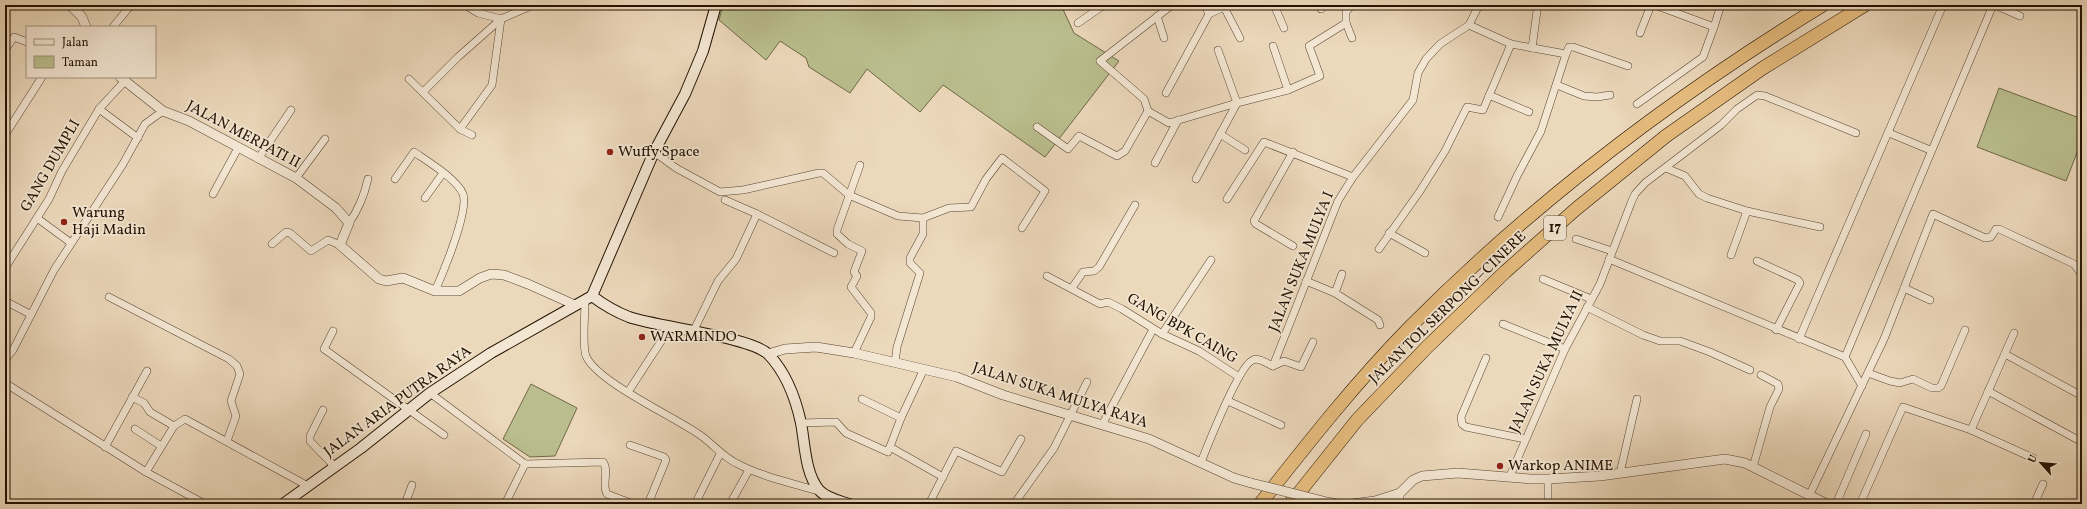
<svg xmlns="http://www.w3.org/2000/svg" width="2087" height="509" viewBox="0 0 2087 509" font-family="Vollkorn,serif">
  <rect width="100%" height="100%" fill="#ecd8bb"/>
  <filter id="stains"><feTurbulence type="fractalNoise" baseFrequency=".005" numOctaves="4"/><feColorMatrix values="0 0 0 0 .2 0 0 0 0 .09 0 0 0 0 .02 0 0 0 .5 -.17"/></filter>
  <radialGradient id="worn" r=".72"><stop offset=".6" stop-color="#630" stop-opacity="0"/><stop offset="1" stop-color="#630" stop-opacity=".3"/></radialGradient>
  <g fill="#babe8e" stroke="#6e6847">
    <path d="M723 5H1061L1074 33 1119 61 1045 157 943 85 920 112 867 69 850 93 809 67 806 58 780 41 766 60 719 20Z"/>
    <path d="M1999 88 2082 119V140L2066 181 1977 147Z"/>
    <path d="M531 384 577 408 555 456 530 457 503 439Z"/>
  </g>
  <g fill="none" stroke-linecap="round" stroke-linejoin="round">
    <defs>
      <g id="minor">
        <path d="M465 5 478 13 501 19"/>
        <path d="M1172 5 1100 61 1144 99 1148 111 1169 123 1237 103"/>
        <path d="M1205 5 1209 14"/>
        <path d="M1274 5 1284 28"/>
        <path d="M1320 5 1321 9"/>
        <path d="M1532 5 1536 7 1537 11 1532 48"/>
        <path d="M1995 5 2020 16"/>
        <path d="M1224 7 1240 38"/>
        <path d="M1157 16 1164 38"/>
        <path d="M1078 23 1104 5"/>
        <path d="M113 27 131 5"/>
        <path d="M1714 27 1721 5"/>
        <path d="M1640 33 1651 5"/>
        <path d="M1352 38 1346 23V12L1352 5"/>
        <path d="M1511 44 1566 54 1569 47H1573L1628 66"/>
        <path d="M1273 46 1288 90 1320 76 1309 46 1346 23"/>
        <path d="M5 50 14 37 27 42"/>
        <path d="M1218 50 1237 103 1288 90"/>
        <path d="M409 79 460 129 472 135"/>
        <path d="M1557 85 1584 96 1597 97 1610 95"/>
        <path d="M423 92 458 57 501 19 533 5"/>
        <path d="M1166 93 1209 14 1228 5"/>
        <path d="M1489 95 1529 112"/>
        <path d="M1637 104 1703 57 1714 27 1655 5"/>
        <path d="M99 109 138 138"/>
        <path d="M1037 127 1068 149 1079 136 1117 156 1125 151 1148 111"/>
        <path d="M460 129 492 85 501 19"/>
        <path d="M1889 133 1930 150"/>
        <path d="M1220 134 1245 150"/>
        <path d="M5 135 42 77"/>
        <path d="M654 152 676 168 720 192 743 190 819 173H823L849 195 898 216 923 218 949 208 971 207 986 179 1002 158 1045 191 1022 228"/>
        <path d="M1293 152 1254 221 1256 224 1293 246"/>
        <path d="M258 159 291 110"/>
        <path d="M1155 163 1178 120"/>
        <path d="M1666 168 1685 176 1699 194 1707 198 1747 211 1820 227"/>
        <path d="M296 178 325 139"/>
        <path d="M395 179 414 152C427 161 457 179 463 194 469 211 443 273 435 291"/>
        <path d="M1196 179 1237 103"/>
        <path d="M213 194 238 148"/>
        <path d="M425 198 443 173"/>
        <path d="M1227 199 1264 142 1353 177"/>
        <path d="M725 200 757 214 834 253"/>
        <path d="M1498 217 1517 176 1541 131 1566 54"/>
        <path d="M37 218 71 243"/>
        <path d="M349 223C359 209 364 196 368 179"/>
        <path d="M1389 233 1425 253"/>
        <path d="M1576 239 1612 251"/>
        <path d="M272 244 286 232 290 233 311 251 328 240 340 245"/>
        <path d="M1379 249 1420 191 1445 151 1467 107 1483 110 1511 44 1469 25"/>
        <path d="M1731 255 1747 211"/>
        <path d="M1609 259 1845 357"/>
        <path d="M1757 261 1798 280 1800 283 1776 330"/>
        <path d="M5 268 49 199 62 171 99 109 124 82"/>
        <path d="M1047 276 1100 304 1108 302 1122 309 1162 334 1199 351 1239 377"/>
        <path d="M1543 279 1591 299"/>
        <path d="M1306 281 1335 293 1378 320 1380 325"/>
        <path d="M1072 288 1083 272 1094 271 1099 267 1135 205"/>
        <path d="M1904 288 1930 300"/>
        <path d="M1335 293 1342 274"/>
        <path d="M109 297 229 359 237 366 240 374 231 401 236 416 227 441"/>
        <path d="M5 301 30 314"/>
        <path d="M585 302C585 315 582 345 586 356 597 382 675 417 700 435 713 444 722 456 736 463 762 477 792 483 819 491"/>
        <path d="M1587 307 1643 335 1660 341H1680L1710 352 1750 370"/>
        <path d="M1503 324 1565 349"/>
        <path d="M333 331 324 349 444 435"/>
        <path d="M693 332 718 281 736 259 757 214"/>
        <path d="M1162 334 1211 260"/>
        <path d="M1799 339 1943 5"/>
        <path d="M854 353 871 317V313L851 287 857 276 854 272 862 251 848 244 837 234V230L860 165"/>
        <path d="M2005 354 2082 396"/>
        <path d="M1845 357 1993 5"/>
        <path d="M1845 357 1862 386"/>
        <path d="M1486 358 1461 417 1462 424 1466 427 1525 439"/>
        <path d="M5 360 13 350 54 270 123 164 145 124 163 111"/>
        <path d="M895 363 897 347 920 273 910 263V258L923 234V218"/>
        <path d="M1273 366 1284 361 1301 367 1313 342"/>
        <path d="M1868 373 1890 381 1900 383 1913 379 1932 388H1938L1941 386 1965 330"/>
        <path d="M5 383 146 472 205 504"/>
        <path d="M1988 391 2082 442"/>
        <path d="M628 392 671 326"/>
        <path d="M430 393 525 464"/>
        <path d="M132 397 144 403 150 412 174 426"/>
        <path d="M862 399 901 418"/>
        <path d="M1228 401 1281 425"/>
        <path d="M323 410 310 436V441L335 467"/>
        <path d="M801 423 836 422 846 433 888 452 901 418 923 371"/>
        <path d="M1102 425 1151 333"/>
        <path d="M135 429 161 446"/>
        <path d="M1971 430 2014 333"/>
        <path d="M630 445 664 457 666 460 648 504"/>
        <path d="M105 447 147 371"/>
        <path d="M890 447 943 477"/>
        <path d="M1201 462C1208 445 1239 365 1253 360 1258 357 1268 364 1273 366L1338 201 1353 177 1413 100 1418 73 1426 59 1440 44 1469 25 1479 5"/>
        <path d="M525 464 603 462C610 471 601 484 607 494L633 504"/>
        <path d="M1753 467 1770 407 1779 389 1778 384 1761 375"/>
        <path d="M146 472 174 426 185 419 308 486"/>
        <path d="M1620 473 1637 399"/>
        <path d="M1510 476 1565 349 1600 284 1631 203 1635 194 1645 183 1721 125 1737 109 1757 95 1765 96 1856 133"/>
        <path d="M1548 479V504"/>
        <path d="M1809 496 1884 339 1933 214 1985 238 1991 237 1996 229H1999L2074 264 2082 275"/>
        <path d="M405 504 412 485"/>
        <path d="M505 504 525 464"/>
        <path d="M695 504 720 454"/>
        <path d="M730 504 749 470"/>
        <path d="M929 504 956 451 1002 472 1021 439"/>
        <path d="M1014 504 1054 448 1087 382"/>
        <path d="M1400 504V493"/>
        <path d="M1836 504 1866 434"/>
        <path d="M1860 504 1903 407 1971 430 2033 458"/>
        <path d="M2034 504 2043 484"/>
      </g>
      <g id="tertiary">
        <path d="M70 5 82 17 86 27"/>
        <path d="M120 77 163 111 189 121 296 178 336 208 349 223 340 245 379 279 386 281 403 278 435 291H459L480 278 491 274 504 275 528 284 575 305"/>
        <path d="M768 354 785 349 816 347 854 353 957 377 1003 395 1149 439 1234 478 1251 483"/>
        <path d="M1327 502 1337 504"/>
        <path d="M1352 504 1375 501 1400 493 1413 480 1422 476 1458 473 1531 479H1548L1600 476 1725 459 1745 463 1827 504"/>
      </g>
      <g id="secondary">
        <path d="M592 296C604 305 616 312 629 317 657 327 753 337 769 355 786 373 796 400 801 423 805 444 805 473 819 490 826 498 840 501 849 504"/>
        <path d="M283 504 361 448 430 393 491 353 592 296 654 152 685 94 703 51 716 5"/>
      </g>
      <g id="motorway">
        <path d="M1260 504C1308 443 1356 382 1410 327 1533 203 1674 96 1823 5"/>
        <path d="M1290 504 1357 420 1427 347 1505 272 1576 209 1666 136 1763 68 1865 5"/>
      </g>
    </defs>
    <use href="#minor" stroke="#55442f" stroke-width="8"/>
    <use href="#tertiary" stroke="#55442f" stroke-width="10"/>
    <use href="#secondary" stroke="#231200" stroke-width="12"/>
    <use href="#motorway" stroke="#231200" stroke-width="14"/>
    <use href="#minor" stroke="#f3e6d3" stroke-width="7"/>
    <use href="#tertiary" stroke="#f3e6d3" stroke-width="9"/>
    <use href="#secondary" stroke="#f3e6d3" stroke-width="10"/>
    <use href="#motorway" stroke="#e6bc7e" stroke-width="13"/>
    <defs>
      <path id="tertiary-bridge" d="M1251 483 1327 502"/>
    </defs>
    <use href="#tertiary-bridge" stroke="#55442f" stroke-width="10" stroke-linecap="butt"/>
    <use href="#tertiary-bridge" stroke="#f3e6d3" stroke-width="9"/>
  </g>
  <g fill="#8f2418" stroke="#f3e6d3" stroke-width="1.5">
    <circle cx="610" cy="152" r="4"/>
    <circle cx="64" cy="222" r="4"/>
    <circle cx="642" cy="337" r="4"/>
    <circle cx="1500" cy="466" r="4"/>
  </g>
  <g text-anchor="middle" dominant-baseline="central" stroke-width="3.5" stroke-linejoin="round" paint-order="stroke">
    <rect fill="#f3e6d3" stroke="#61523f" stroke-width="1" x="1544" y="216" width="22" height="24" rx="3"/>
    <g font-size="14" font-weight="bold" fill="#231200">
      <text x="1555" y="228">17</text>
    </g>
    <g font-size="15" fill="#231200" stroke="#f3e6d3">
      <text transform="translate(243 135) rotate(28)">JALAN MERPATI II</text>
      <text transform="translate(51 166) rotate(-60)">GANG DUMPLI</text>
      <text transform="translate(1302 262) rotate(-68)">JALAN SUKA MULYA I</text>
      <text transform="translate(1448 308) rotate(-44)">JALAN TOL SERPONG–CINERE</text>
      <text transform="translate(1182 329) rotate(30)">GANG BPK CAING</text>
      <text transform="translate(1547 362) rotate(-65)">JALAN SUKA MULYA II</text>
      <text transform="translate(1060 396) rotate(18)">JALAN SUKA MULYA RAYA</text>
      <text transform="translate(398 402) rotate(-36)">JALAN ARIA PUTRA RAYA</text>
    </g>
    <g font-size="15" fill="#231200" stroke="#f3e6d3" text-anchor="start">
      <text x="618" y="152">Wuffy Space</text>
      <text x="72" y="213">Warung<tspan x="72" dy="17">Haji Madin</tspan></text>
      <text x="650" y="337">WARMINDO</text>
      <text x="1508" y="466">Warkop ANIME</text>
    </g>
  </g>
  <rect width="2087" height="509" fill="none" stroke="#ecd8bb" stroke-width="20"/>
  <rect x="6" y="6" width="2075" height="497" fill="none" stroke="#231200" stroke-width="2"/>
  <rect x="10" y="10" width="2067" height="489" fill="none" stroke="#231200"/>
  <rect x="26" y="26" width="130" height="52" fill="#f3e6d3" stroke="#a0917f"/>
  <rect x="34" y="39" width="20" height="6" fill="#f3e6d3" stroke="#a0917f"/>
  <text x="62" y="46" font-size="12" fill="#231200">Jalan</text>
  <rect x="34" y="56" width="20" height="12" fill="#babe8e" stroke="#a0917f"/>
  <text x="62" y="66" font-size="12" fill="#231200">Taman</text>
  <g transform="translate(2041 463) rotate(297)" stroke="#f3e6d3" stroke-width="3" paint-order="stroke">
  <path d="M0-3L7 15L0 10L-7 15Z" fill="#231200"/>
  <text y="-6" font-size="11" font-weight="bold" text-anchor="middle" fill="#231200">U</text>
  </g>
  <rect width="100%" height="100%" filter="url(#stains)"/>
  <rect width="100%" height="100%" fill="url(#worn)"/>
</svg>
